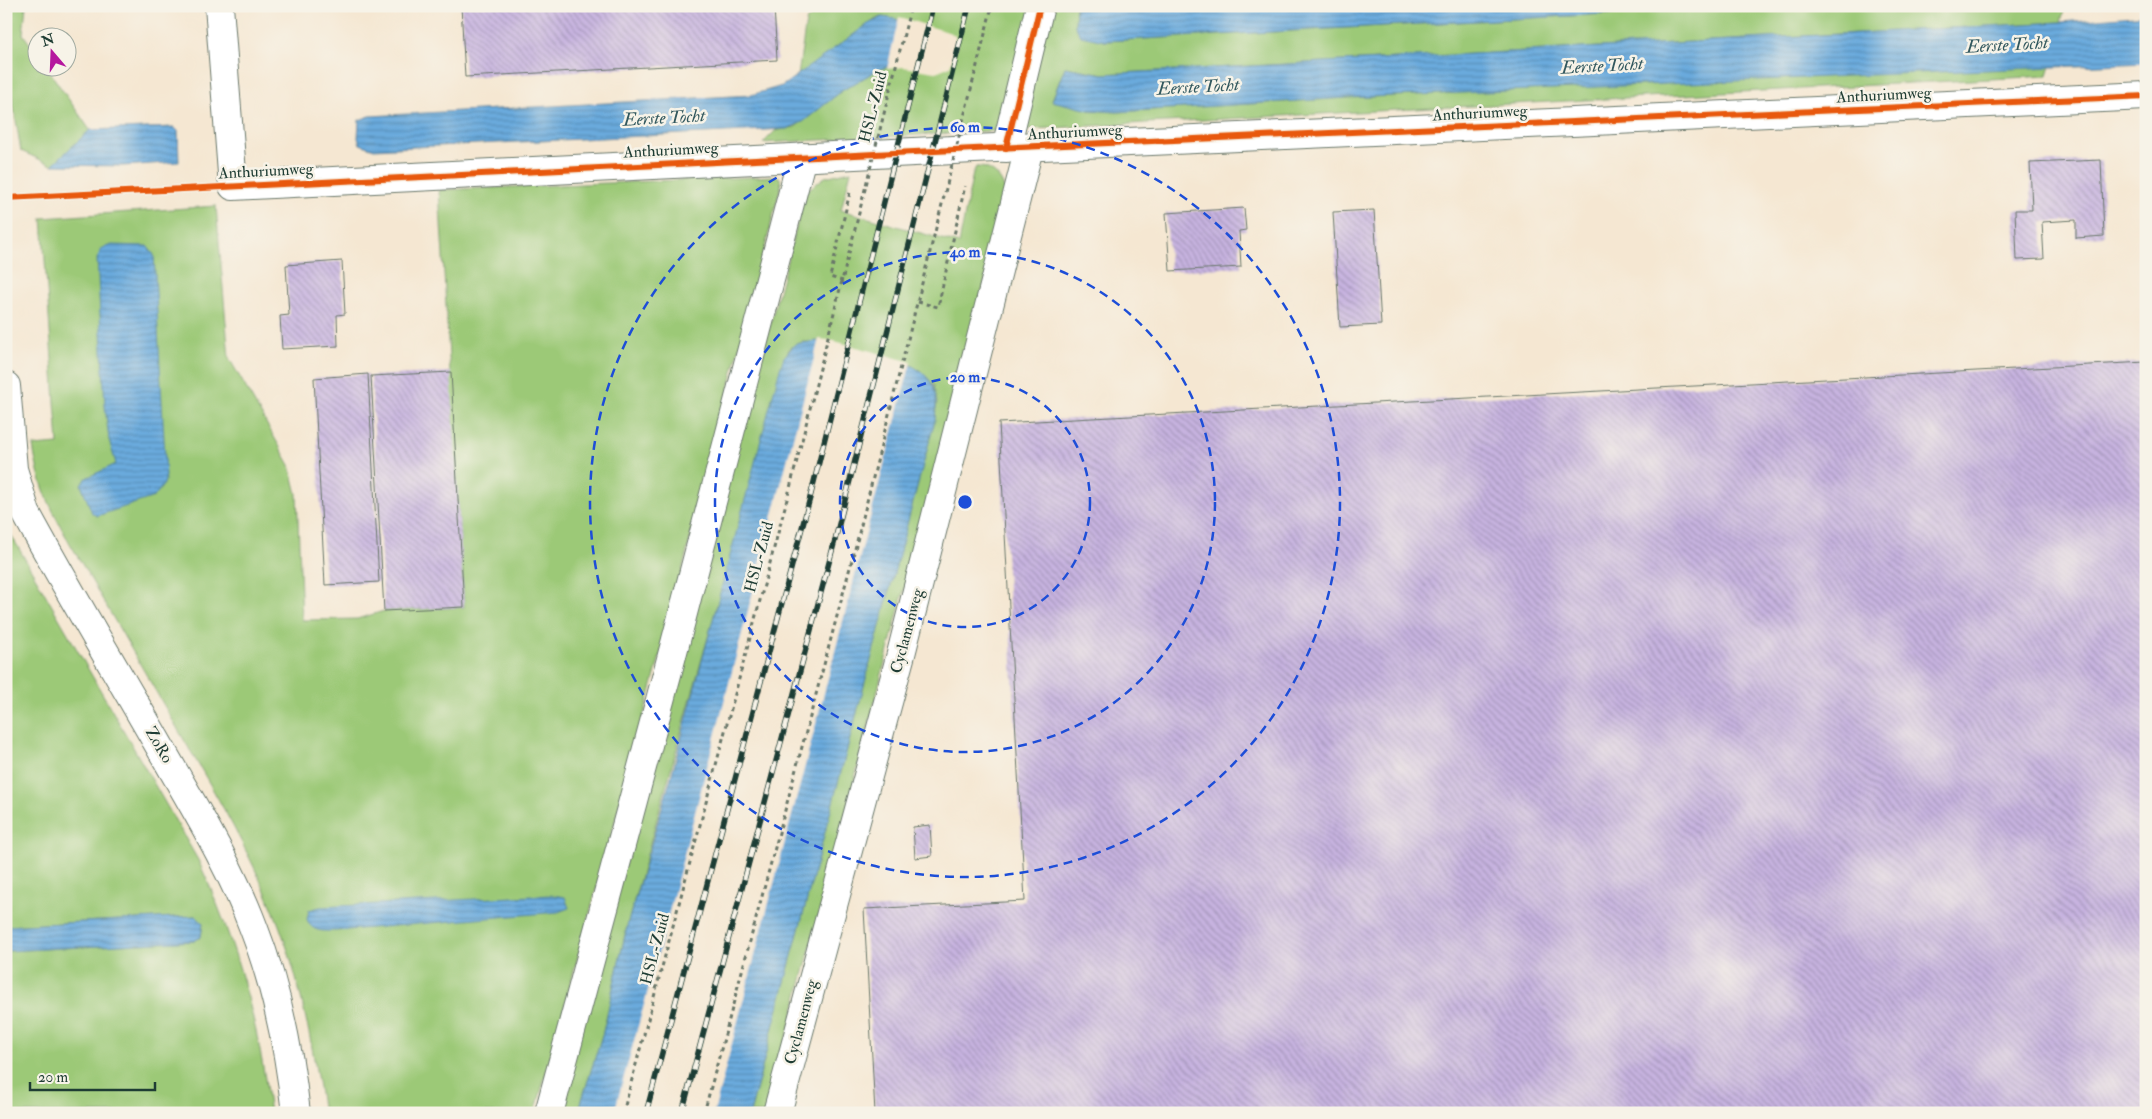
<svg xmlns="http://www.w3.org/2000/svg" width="2152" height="1119" viewBox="0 0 2152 1119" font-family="'IM FELL Double Pica',serif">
  <defs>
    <pattern id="water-rules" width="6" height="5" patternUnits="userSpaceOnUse" patternTransform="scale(1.25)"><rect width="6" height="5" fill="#6aaadd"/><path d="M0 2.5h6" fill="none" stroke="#578cb4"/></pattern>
    <pattern id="building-back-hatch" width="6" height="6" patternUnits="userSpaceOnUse" patternTransform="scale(1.25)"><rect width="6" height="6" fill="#c7b3e0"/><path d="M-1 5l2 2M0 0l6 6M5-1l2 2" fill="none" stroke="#a193b6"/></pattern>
  </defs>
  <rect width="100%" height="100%" fill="#f7f3e8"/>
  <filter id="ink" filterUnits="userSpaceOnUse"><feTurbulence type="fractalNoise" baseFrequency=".02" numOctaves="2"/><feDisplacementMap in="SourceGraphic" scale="10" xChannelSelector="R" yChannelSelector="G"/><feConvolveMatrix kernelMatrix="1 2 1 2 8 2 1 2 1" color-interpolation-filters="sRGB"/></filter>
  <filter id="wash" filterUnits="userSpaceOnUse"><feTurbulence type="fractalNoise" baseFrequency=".0096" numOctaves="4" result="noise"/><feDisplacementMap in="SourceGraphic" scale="20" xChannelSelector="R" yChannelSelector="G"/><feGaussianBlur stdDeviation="1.12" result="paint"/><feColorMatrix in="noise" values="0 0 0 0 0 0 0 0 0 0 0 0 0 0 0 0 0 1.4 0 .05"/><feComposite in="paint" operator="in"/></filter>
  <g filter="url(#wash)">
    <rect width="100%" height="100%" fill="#f5e7d2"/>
    <g fill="#9cc977" stroke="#5e8356">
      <path d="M6 6H26L23 34 37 54 38 68H47L90 130 52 165 21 151 6 59Z"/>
      <path d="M825 6H1076L1075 26 1105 41 1753 6H2065L2061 22 1103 74 1065 67 1052 100 1089 110 1117 112 1347 98 2051 66 2048 76 763 143 775 131 795 127 843 90 879 69 903 64 895 19 882 17 876 19 798 76 806 21Z"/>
      <path d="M976 167C995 166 1006 183 1006 200L767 1113H750L927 449 937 403 934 385 920 370 833 343 802 342 789 349 628 922 603 1032 578 1113H558L806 191 825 177 851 171 841 210 959 244 973 173Z"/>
      <path d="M777 176 780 178 781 185 659 660 535 1113H323C315 1059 305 1006 289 954 264 875 221 803 180 733 141 666 103 600 64 533 48 503 38 480 33 446L58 444 42 218 216 206 229 358 290 465 297 494 302 620 357 619 384 611 464 607 439 190Z"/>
      <path d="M6 526 198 860C237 944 258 1021 270 1113H6V951L194 941 201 937 203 923 195 916 6 926Z"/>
    </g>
    <g fill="url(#water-rules)" stroke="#447488">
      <path d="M1076 6H1116L1120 8 1163 6H1753L1105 41 1081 36 1075 26Z"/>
      <path d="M2146 15V63L1347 98 1117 112 1089 110 1052 101 1065 67 1103 74 2061 22Z"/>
      <path d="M882 17 895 19 950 35 903 64 879 69 843 90 803 122 787 129 374 149 360 144 358 138 359 120 370 116 751 95 782 86 868 24Z"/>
      <path d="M174 127 178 131 179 162 123 166 52 165 90 130Z"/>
      <path d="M112 245 147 246 154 255 166 476 164 484 154 497 97 516 92 513 81 484 86 478 116 464 109 440 105 406 97 259 102 248Z"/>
      <path d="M817 341 833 343 909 364C936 379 938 391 935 420L750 1113H578L603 1032 628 922 671 777 779 372 784 357 795 344Z"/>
      <path d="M552 895 565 897 569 908 558 912 336 931C325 931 311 933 307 919L309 910 320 907Z"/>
      <path d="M195 916 203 923 201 937 194 941 6 951V926Z"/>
    </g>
    <g fill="#f5e7d2">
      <path d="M899 17 951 33 955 36 958 45 950 66 936 72 903 67 887 69Z"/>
      <path d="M819 339 834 341 911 362 719 1093 714 1113H614L657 958Z"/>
    </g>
    <g id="blocks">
      <g fill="url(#building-back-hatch)">
        <path d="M461 6H774L777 60 465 77Z"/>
        <path d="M2101 160 2104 236 2076 238V220L2042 222 2044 259 2017 260 2015 210H2032L2030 163Z"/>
        <path d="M1244 208 1246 230 1239 231 1241 267 1170 271 1166 213Z"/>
        <path d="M1374 210 1381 325 1340 327 1333 212Z"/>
        <path d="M342 261 345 314 337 315 338 346 282 349 280 316 289 315 286 265Z"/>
        <path d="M2146 362V1113H875L864 909 1025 901 999 423Z"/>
        <path d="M451 372 464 607 384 611 371 376Z"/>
        <path d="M368 374 379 582 325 585 314 378Z"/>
        <path d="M930 825 932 856 915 858 913 827Z"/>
      </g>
    </g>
  </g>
  <g filter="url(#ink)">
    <use href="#blocks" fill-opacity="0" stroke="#6a786b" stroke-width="1"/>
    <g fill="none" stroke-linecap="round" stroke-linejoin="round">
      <defs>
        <g id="minor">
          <path d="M219 6 233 186 974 149 2146 96"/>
          <path d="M1006 148 1040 6"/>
          <path d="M6 386 13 469 26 513C72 598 122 680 169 763 200 817 232 870 254 929 277 988 289 1050 296 1113"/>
          <path d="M549 1113 670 663 802 157"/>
          <path d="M777 1113 901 654 1029 148"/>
        </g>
      </defs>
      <use href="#minor" stroke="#6a786b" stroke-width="30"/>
      <g stroke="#6a786b" stroke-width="3" stroke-dasharray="4 4" stroke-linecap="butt">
        <path d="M843 281 830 277 850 192"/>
        <path d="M918 302 938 307 965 186"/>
      </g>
      <use href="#minor" stroke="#fff" stroke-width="28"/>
      <defs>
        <g id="rail">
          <path d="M646 1113 811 494 933 6"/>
          <path d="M682 1113 835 540 969 6"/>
        </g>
      </defs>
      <use href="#rail" stroke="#1f3d34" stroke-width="5.5"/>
      <use href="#rail" stroke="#f7f3e8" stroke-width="4" stroke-dasharray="11" stroke-linecap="butt"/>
      <g stroke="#6a786b" stroke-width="3" stroke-dasharray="4 4" stroke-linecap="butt">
        <path d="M623 1113 790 488 911 6"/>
        <path d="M704 1113 856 545 992 6"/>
      </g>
      <defs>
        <g id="cycleway">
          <path d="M1006 148 1040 6"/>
          <path d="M6 198 974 149 2146 96"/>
        </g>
      </defs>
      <use href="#cycleway" stroke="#f7f3e8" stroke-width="9"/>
      <use href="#cycleway" stroke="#e8590c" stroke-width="6"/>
    </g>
  </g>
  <g fill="none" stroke="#1d4ed8" stroke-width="2.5" stroke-dasharray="9 6">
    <circle cx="965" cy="502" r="125"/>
    <circle cx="965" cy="502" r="250"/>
    <circle cx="965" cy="502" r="375"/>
  </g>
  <g text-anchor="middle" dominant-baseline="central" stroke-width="5" stroke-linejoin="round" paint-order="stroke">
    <g font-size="16" fill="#1f3d34" stroke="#f7f3e8">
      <text transform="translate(1884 95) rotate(-3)">Anthuriumweg</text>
      <text transform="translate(873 107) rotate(-76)">HSL-Zuid</text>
      <text transform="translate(1480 113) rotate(-3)">Anthuriumweg</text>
      <text transform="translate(1075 132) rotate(-3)">Anthuriumweg</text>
      <text transform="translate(671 150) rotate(-3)">Anthuriumweg</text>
      <text transform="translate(266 171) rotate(-3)">Anthuriumweg</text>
      <text transform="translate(759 557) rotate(-75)">HSL-Zuid</text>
      <text transform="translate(907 631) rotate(-75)">Cyclamenweg</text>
      <text transform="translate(159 745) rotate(60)">ZoRo</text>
      <text transform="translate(655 949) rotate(-75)">HSL-Zuid</text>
      <text transform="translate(801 1022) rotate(-75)">Cyclamenweg</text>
    </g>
    <g font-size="18" font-style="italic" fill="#32585e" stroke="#f7f3e8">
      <text transform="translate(2007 45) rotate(-3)">Eerste Tocht</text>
      <text transform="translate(1602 66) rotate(-3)">Eerste Tocht</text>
      <text transform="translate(1198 87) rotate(-3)">Eerste Tocht</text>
      <text transform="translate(664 118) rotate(-3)">Eerste Tocht</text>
    </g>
  </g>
  <circle cx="965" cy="502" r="8" fill="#1d4ed8" stroke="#f7f3e8" stroke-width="2.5"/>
  <g font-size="15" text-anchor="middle" font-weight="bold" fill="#1d4ed8" stroke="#f7f3e8" stroke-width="5" stroke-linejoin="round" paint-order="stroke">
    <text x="965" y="132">60 m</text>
    <text x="965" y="257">40 m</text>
    <text x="965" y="382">20 m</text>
  </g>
  <rect width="2152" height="1119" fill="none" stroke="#f7f3e8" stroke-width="25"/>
  <g transform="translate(52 52) rotate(341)"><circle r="24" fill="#f7f3e8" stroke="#a1aaa0"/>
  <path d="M0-4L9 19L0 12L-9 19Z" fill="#b5179e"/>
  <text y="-8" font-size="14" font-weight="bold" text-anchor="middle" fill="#1f3d34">N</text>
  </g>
  <path d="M30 1082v8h125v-8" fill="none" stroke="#1f3d34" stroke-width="2.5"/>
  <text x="38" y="1082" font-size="15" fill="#1f3d34" stroke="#f7f3e8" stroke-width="4" paint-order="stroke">20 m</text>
</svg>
